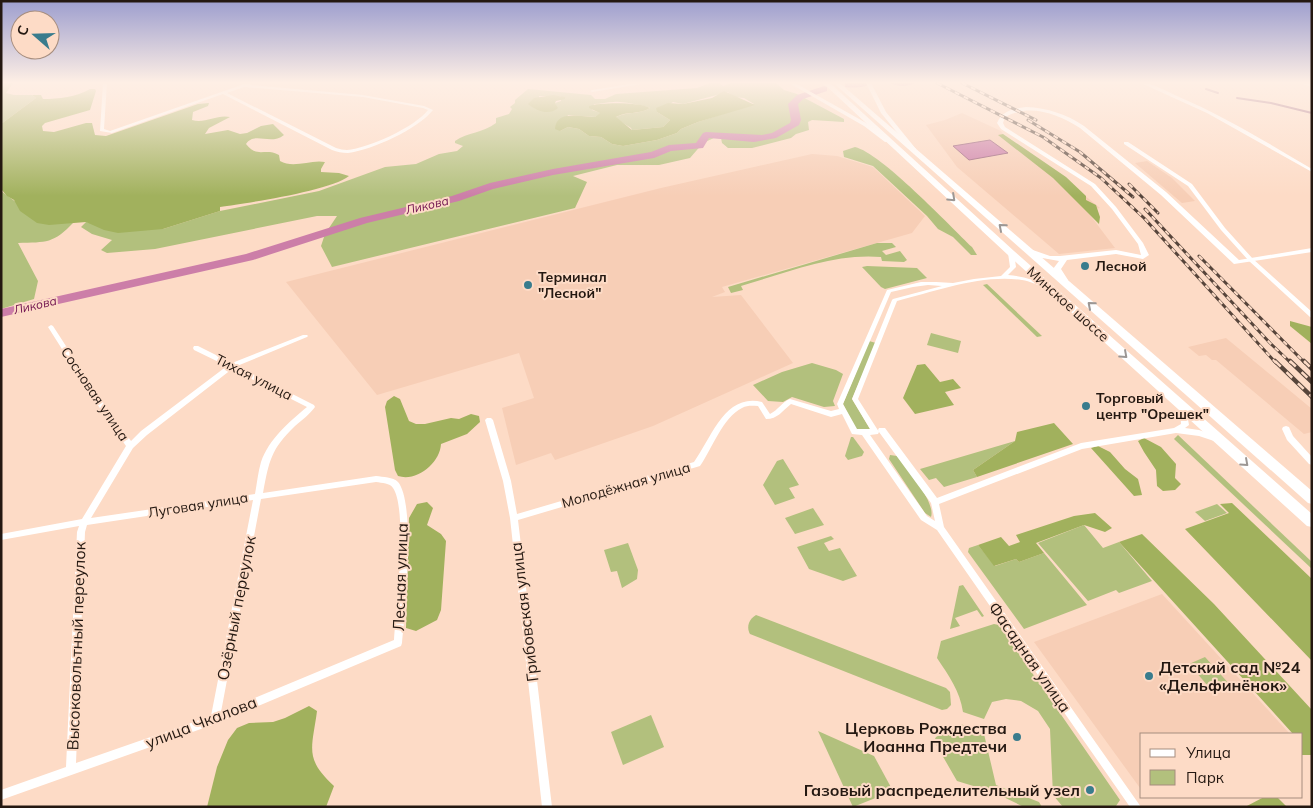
<svg xmlns="http://www.w3.org/2000/svg" width="1313" height="808" viewBox="0 0 1313 808" font-family="Mulish,sans-serif">
  <rect width="100%" height="100%" fill="#fddbc6"/>
  <g fill="#f7ceb6">
    <path d="M962 113 1001 131 1006 139 1073 186 1100 208 1087 211 1115 248 1059 254 957 167 926 125 945 120Z"/>
    <path d="M812 154 837 156 873 167 925 216 912 233 722 287 725 292 712 297 741 295 793 363 653 426 555 460 551 453 516 465 502 408 534 398 519 353 377 395 286 282 661 188Z"/>
    <path d="M1147 161 1172 178 1195 201 1182 203 1135 163Z"/>
    <path d="M1226 338 1312 409V432L1304 434 1216 360H1212L1206 355 1199 356 1188 347Z"/>
    <path d="M1162 594 1290 734H1142L1140 788 1034 642Z"/>
  </g>
  <g fill="#b2c07d" fill-rule="evenodd">
    <path d="M1 83H13L6 93 14 95H32L36 98 1 124Z"/>
    <path d="M710 83H719L723 86 731 83H776L784 90 797 94 844 119V122L812 120 808 122 809 130 796 134 791 138 752 148H728L722 143 721 138 716 137 703 143 690 158 659 165H617L573 176 587 182 575 208 332 267 321 246 325 234 337 216H317L155 249 107 253 101 250 112 240 92 234 81 227 86 222 163 229 220 211 319 191 385 167 416 164 439 154 457 151 463 146 455 143V141C468 132 483 133 496 123V118L509 114 512 109 510 107 515 103V100L528 89 591 95 595 99H605L616 94 697 88ZM728 92 733 97 744 98 754 104 698 122 681 129 677 133 657 140 623 146 612 144 601 137 589 136 579 129 568 127 560 131 568 115 595 117 601 113 592 110 594 104C601 104 607 102 614 102 620 101 647 106 650 108 639 115 625 111 615 118L631 128 632 130 663 127 670 120 657 112 673 102 683 104ZM539 96H561V101L555 103 557 108 541 111Z"/>
    <path d="M855 147C881 153 950 226 972 247L977 255H971L953 237 938 229 927 216 873 166 844 157 843 151Z"/>
    <path d="M1 191 40 220 74 222C53 244 47 242 18 243L38 281 34 299 1 309Z"/>
    <path d="M877 243H892L896 247 882 251 886 255 900 251 907 260 904 262 882 261 881 257C833 253 786 273 741 286L743 290 731 293 728 287Z"/>
    <path d="M867 266 917 268 927 278 885 289 881 287 862 267Z"/>
    <path d="M987 284 1042 336 1037 337 983 285Z"/>
    <path d="M931 333 961 341 958 353 927 345Z"/>
    <path d="M869 341 876 343 852 399 870 429 856 430 843 404Z"/>
    <path d="M812 363 836 370 843 374 833 401 835 406 824 407 792 397 783 402 768 401 753 385 782 372Z"/>
    <path d="M1178 435 1312 562V569L1174 439Z"/>
    <path d="M851 437H853L864 452 862 456 848 460 845 456Z"/>
    <path d="M1015 441 973 470 977 477 944 487 936 478 929 480 920 469Z"/>
    <path d="M890 455 897 456C907 469 936 502 931 517L925 513 889 459Z"/>
    <path d="M783 459 799 485 789 488 795 498 775 505 763 485 777 461Z"/>
    <path d="M1217 504 1227 513 1205 521 1195 512Z"/>
    <path d="M813 508 824 525 795 534 785 518Z"/>
    <path d="M1084 525 1103 548 1119 542 1152 581 1119 593 1116 590 1088 601 1038 543Z"/>
    <path d="M831 536 834 539 824 543 829 551 840 548 857 576 843 581 809 569 797 547Z"/>
    <path d="M628 543 638 570 637 579 622 588 617 571 611 572 604 550Z"/>
    <path d="M978 545 995 566 1016 559 1019 562 1044 553 1087 605 1024 629 968 552 969 548Z"/>
    <path d="M963 585 984 616 982 617 977 610 955 618 960 626 950 629 959 586Z"/>
    <path d="M756 615 946 688 950 692 951 705 947 709 942 710 750 634C746 627 749 619 756 615Z"/>
    <path d="M994 624 999 625 1120 800 1116 806 1063 807 1053 795 1050 729 1038 711 1021 701 1006 699 992 702 984 719 963 712C960 691 949 676 937 658L941 641Z"/>
    <path d="M1205 657 1231 686 1214 693 1189 664Z"/>
    <path d="M651 715 664 747 623 765 611 732Z"/>
    <path d="M961 724 984 734 996 785 1039 802 1042 807H1024L993 792 957 781 934 741 936 737Z"/>
    <path d="M818 731 874 756 893 791 853 807Z"/>
  </g>
  <g fill="#a1b15d">
    <path d="M90 89H95L96 91 90 110 45 123 42 126 43 131 54 132 86 123H92L95 135 106 136 198 104 209 103 208 106 193 112 192 120C205 124 217 114 230 117L209 128 205 134 228 130 240 134 247 133 261 126 273 124 284 135C270 146 255 131 246 144 258 159 265 147 279 155L280 161C294 169 311 159 325 162L321 169V172L339 173 349 176C330 191 248 203 220 207V211L163 229 118 233 104 230 86 222 49 225 37 223 20 211 14 200 7 196 1 189V124L36 98 32 95H41L43 99C59 99 76 97 90 89Z"/>
    <path d="M724 91 755 105 698 122 681 129 677 133 657 140 623 146 612 144 601 137 589 136 579 129 568 127 560 131 555 129C556 109 582 117 595 117L600 113 589 108V106C600 102 642 102 650 108 639 115 626 111 616 117L632 130 663 127 670 120 657 112 656 108 668 103 683 104 712 98Z"/>
    <path d="M553 95 565 97V99L556 101 555 103 558 108C549 116 537 111 528 104L534 98Z"/>
    <path d="M1003 134 1066 177 1086 196V200L1096 205 1100 217 1099 224 1053 178 998 135Z"/>
    <path d="M1290 321 1312 327V344L1290 326Z"/>
    <path d="M925 364 940 382 953 379 961 388 945 392 954 405 915 414 903 398 917 365Z"/>
    <path d="M394 396 400 399 409 421 416 424H425L451 418 459 419 471 414 479 416 480 422 467 434 441 444C440 463 417 482 398 476L395 470 385 407 387 401Z"/>
    <path d="M1054 423 1073 444 977 477 973 470 1015 441 1017 432Z"/>
    <path d="M1144 438 1161 447 1176 464 1175 478 1181 484 1175 490 1163 491 1157 486 1156 470 1144 452 1138 441Z"/>
    <path d="M1098 446 1110 452 1125 469 1138 479 1142 495 1134 496 1091 448Z"/>
    <path d="M427 502 433 508 427 525 441 534 446 541 441 610 437 620 416 631 406 628 409 518 417 504Z"/>
    <path d="M1232 503 1312 579V661L1185 529 1229 513 1220 504Z"/>
    <path d="M1095 513 1112 528 1105 532 1084 525 1036 543 1044 553 1019 562 1016 559 994 566 978 545 1001 537 1009 546 1020 542 1016 535 1074 516Z"/>
    <path d="M1142 534 1214 604 1312 710V755H1302V734H1293L1119 542Z"/>
    <path d="M309 706 317 711C312 749 304 758 334 786L326 807H207L217 767 228 740 237 728 249 723 273 722 285 718Z"/>
    <path d="M1264 797H1277L1287 807H1245Z"/>
  </g>
  <path fill="#cc7ea8" stroke="#9a5f7b" d="M990 140 1008 153 969 160 953 146Z"/>
  <g fill="none" stroke-linecap="round" stroke-linejoin="round">
    <g stroke="#9a5f7b" stroke-width="2">
      <path d="M1206 89 1218 93"/>
      <path d="M1237 98 1271 103 1312 113"/>
    </g>
    <g fill="#cc7ea8" fill-rule="evenodd">
      <path d="M845 83H869V84C864 88 852 88 845 87Z"/>
      <path d="M891 83H914C909 87 896 87 891 83Z"/>
      <path d="M824 86 827 87V91L803 99 798 104 801 120 799 125 776 138 754 142 709 138 703 148 671 151 654 158 553 175 493 189 459 201 367 223 253 260 1 317V309L246 254 360 218 452 196 490 183 553 169 651 152 669 145 696 143 703 133 706 132 762 135 772 133 790 123 791 120 788 104 797 95Z"/>
    </g>
    <g fill="#fff" fill-rule="evenodd">
      <path d="M103 83H107L104 129 110 131 247 83H251L250 85 363 95 424 106 433 110C418 129 372 150 348 153 342 153 337 152 332 150L223 94 112 133 100 131ZM244 87 363 97 423 108 428 110C415 127 369 148 347 150 343 150 340 149 336 148L227 93Z"/>
      <path d="M636 83H648L592 92 590 91 592 90Z"/>
      <path d="M1141 83C1153 83 1166 91 1177 96 1224 116 1268 143 1312 169V172L1207 113Z"/>
      <path d="M1302 83 1312 84V87L1303 84Z"/>
      <path d="M1124 142H1128L1192 184 1225 228 1253 259 1312 312V318L1310 317 1249 261 1221 230 1188 186 1124 144Z"/>
      <path d="M1011 251 1014 253 1016 267 1008 275C1022 276 1034 280 1048 285V287H1044C1037 285 1030 281 1022 280 982 274 936 291 897 301L858 399 879 432 878 434 870 435 927 516 935 521 931 503 879 432 878 430 879 428H885L937 498 1081 443 1174 428 1181 424 1180 408 1183 405 1186 408 1189 425 1185 428 1199 430 1220 437 1221 439 1220 441 1217 442 1199 436 1176 433 1082 449 939 504 944 527 1141 807H1130L937 530 921 520 862 435 852 434 842 414 831 417 791 404C782 411 778 419 766 419L758 406C752 406 748 405 742 408 723 417 712 449 700 466L518 520 552 807H542L510 518 503 481 485 420 487 418H491L493 420 511 481 517 514 694 462C712 437 725 393 762 402L770 414C778 410 782 402 790 399L831 411 839 409 837 404 887 290 921 282H936L953 283 974 279 1001 276 1010 267 1008 253ZM928 285 942 286 893 299 892 300 852 399 870 429H857L843 404 891 292 913 287Z"/>
      <path d="M51 325 53 326 97 394 131 441 141 431 227 366 194 350 193 348 194 346H198L232 363 303 335H307L308 336 307 337 237 366 314 405 315 407C310 414 302 420 295 426 271 449 269 461 263 493L376 476C383 477 393 477 398 482 416 503 405 613 402 643L401 646 215 724 1 800V790L66 767 77 532 79 526 1 540V534L82 519 126 446 93 398 48 327ZM232 369 307 407C289 422 269 439 261 462 258 472 257 483 255 494L91 518 133 448 147 435ZM376 482C382 483 390 483 393 488 408 509 396 611 394 640L221 712 261 499ZM253 500 211 716 76 763 85 532 87 525Z"/>
      <path d="M1286 426 1289 427 1293 436 1312 457V465L1309 464 1287 440 1282 429 1283 427Z"/>
    </g>
    <g fill="#fff" fill-rule="evenodd">
      <path d="M789 83H795L868 124 890 141 885 142 864 126Z"/>
      <path d="M866 83H871L886 112 916 149V151H912L881 113Z"/>
      <path d="M1026 107C1048 108 1066 114 1084 126L1166 192 1239 260 1312 248V252L1234 264 1161 195 1080 128C1058 114 1030 103 1005 117L1003 123 1005 127 1095 184 1116 207 1143 243 1149 255 1143 259 1116 254 1067 260 1061 269 1068 280 1064 282H1061L1053 269 1059 261 1037 257 1026 251V249H1030L1050 256H1060L1116 250 1141 255 1138 244 1112 209 1091 186 1001 129 997 123C1003 110 1013 109 1026 107Z"/>
    </g>
    <g fill="#fff" fill-rule="evenodd">
      <path d="M823 83H830L1014 251 1312 514V527L1307 526 1008 255Z"/>
      <path d="M838 83 841 84 1312 491V504L1308 503 837 86 836 85Z"/>
    </g>
    <defs>
      <g id="rail-far1">
        <path d="M937 83 1043 137 1101 178 1144 218 1276 363"/>
        <path d="M962 83 1036 120"/>
        <path d="M1028 120 1080 152 1133 197"/>
        <path d="M1129 184 1158 213"/>
        <path d="M1145 209 1270 343 1291 363"/>
        <path d="M1199 256 1305 363"/>
      </g>
      <g id="rail">
        <path d="M1275 361 1312 397"/>
        <path d="M1290 361 1312 382"/>
        <path d="M1304 361 1312 369"/>
      </g>
    </defs>
    <use href="#rail-far1" stroke="#57453b" stroke-width="3"/>
    <use href="#rail" stroke="#57453b" stroke-width="4.5"/>
    <use href="#rail-far1" stroke="#fddbc6" stroke-width="2" stroke-dasharray="5" stroke-linecap="butt"/>
    <use href="#rail" stroke="#fddbc6" stroke-width="2.5" stroke-dasharray="8" stroke-linecap="butt"/>
  </g>
  <defs><path id="oneway-chevron" d="M-2-3.5L2.5 0L-2 3.5" fill="none" stroke-width="1.6" stroke-linecap="round" stroke-linejoin="round" transform="scale(1.25)"/></defs>
  <g stroke="#9c9794">
    <use href="#oneway-chevron" transform="translate(952 198) rotate(43)"/>
    <use href="#oneway-chevron" transform="translate(1002 227) rotate(-139)"/>
    <use href="#oneway-chevron" transform="translate(1091 305) rotate(-139)"/>
    <use href="#oneway-chevron" transform="translate(1124 355) rotate(42)"/>
    <use href="#oneway-chevron" transform="translate(1245 463) rotate(42)"/>
  </g>
  <linearGradient id="sky" x2="0" y2="1"><stop stop-color="#9d9ece"/><stop offset="0.42" stop-color="#feefe5"/><stop offset="1" stop-color="#feefe5" stop-opacity="0"/></linearGradient>
  <rect width="1313" height="196" fill="url(#sky)"/>
  <g fill="#397c8d" stroke="#fddbc6" stroke-width="2">
    <circle cx="1085" cy="266" r="5"/>
    <circle cx="528" cy="285" r="5"/>
    <circle cx="1086" cy="406" r="5"/>
    <circle cx="1149" cy="676" r="5"/>
    <circle cx="1017" cy="737" r="5"/>
    <circle cx="1090" cy="790" r="5"/>
  </g>
  <g text-anchor="middle" dominant-baseline="central" stroke-width="4" stroke-linejoin="round" paint-order="stroke">
    <g font-size="12" font-style="italic" fill="#6f104e" stroke="#fddbc6">
      <text transform="translate(427 205) rotate(-13)">Ликова</text>
      <text transform="translate(35 305) rotate(-13)">Ликова</text>
    </g>
    <g font-size="14" font-weight="bold" fill="#241811" stroke="#fddbc6" text-anchor="start">
      <text x="1095" y="266">Лесной</text>
      <text x="538" y="277">Терминал<tspan x="538" dy="16">"Лесной"</tspan></text>
      <text x="1096" y="398">Торговый<tspan x="1096" dy="16">центр "Орешек"</tspan></text>
    </g>
    <g font-size="14" fill="#241811" stroke="#fddbc6">
      <text transform="translate(1068 304) rotate(42)">Минское шоссе</text>
      <text transform="translate(254 377) rotate(27)">Тихая улица</text>
      <text transform="translate(95 394) rotate(56)">Сосновая улица</text>
      <text transform="translate(626 485) rotate(-16)">Молодёжная улица</text>
      <text transform="translate(198 505) rotate(-9)">Луговая улица</text>
    </g>
    <g font-size="16" fill="#241811" stroke="#fddbc6">
      <text transform="translate(400 577) rotate(-88)">Лесная улица</text>
      <text transform="translate(236 608) rotate(-79)">Озёрный переулок</text>
      <text transform="translate(524 612) rotate(-97)">Грибовская улица</text>
      <text transform="translate(76 646) rotate(-88)">Высоковольтный переулок</text>
      <text transform="translate(1030 657) rotate(55)">Фасадная улица</text>
      <text transform="translate(201 722) rotate(-21)">улица Чкалова</text>
    </g>
    <g font-size="16" font-weight="bold" fill="#241811" stroke="#fddbc6" text-anchor="end">
      <text x="1159" y="667" text-anchor="start">Детский сад №24<tspan x="1159" dy="18">«Дельфинёнок»</tspan></text>
      <text x="1007" y="728">Церковь Рождества<tspan x="1007" dy="18">Иоанна Предтечи</tspan></text>
      <text x="1080" y="790">Газовый распределительный узел</text>
    </g>
  </g>
  <rect width="1313" height="808" fill="none" stroke="#241811" stroke-width="5"/>
  <rect x="1140" y="733" width="162" height="65" fill="#fddbc6" stroke="#a68d7e"/>
  <rect x="1150" y="749" width="25" height="8" fill="#ffffff" stroke="#a68d7e"/>
  <text x="1186" y="758" font-size="15" fill="#241811">Улица</text>
  <rect x="1150" y="770" width="25" height="15" fill="#b2c07d" stroke="#a68d7e"/>
  <text x="1186" y="783" font-size="15" fill="#241811">Парк</text>
  <g transform="translate(35 35) rotate(290)"><circle r="24" fill="#fddbc6" stroke="#a68d7e"/>
  <path d="M0-4L9 19L0 12L-9 19Z" fill="#397c8d"/>
  <text y="-8" font-size="14" font-weight="bold" text-anchor="middle" fill="#241811">С</text>
  </g>
</svg>
